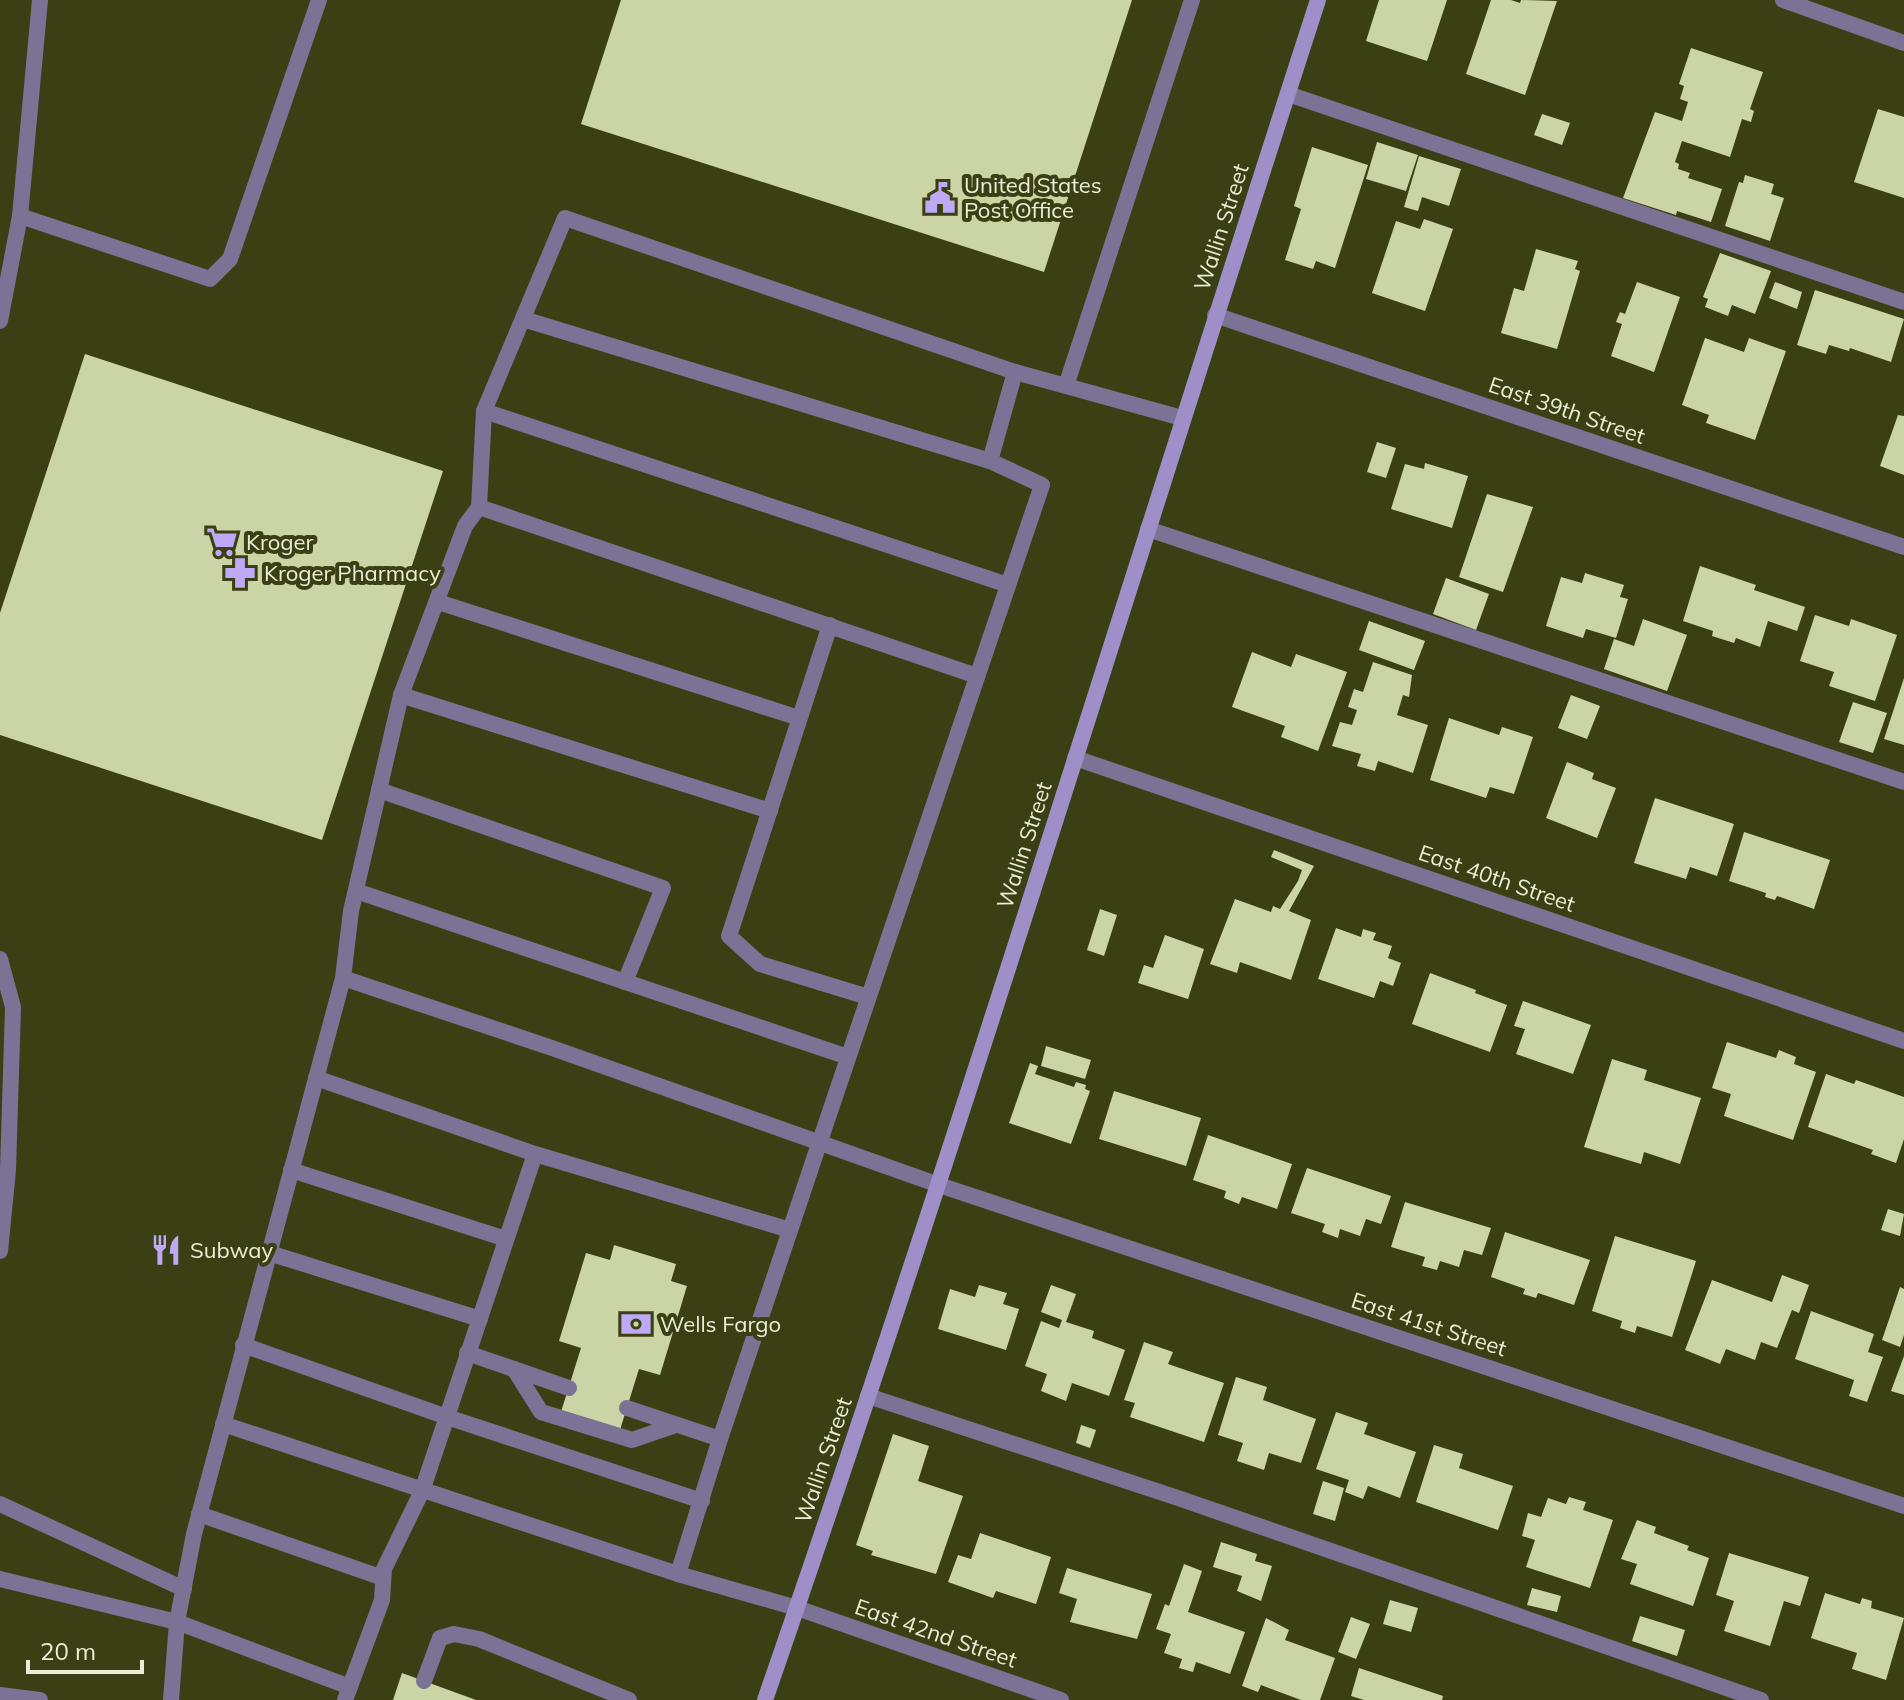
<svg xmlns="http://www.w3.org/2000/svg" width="1904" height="1700" viewBox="0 0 1904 1700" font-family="Mulish,sans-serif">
  <rect width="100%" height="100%" fill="#3a4014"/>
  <g fill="#cbd4a4">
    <path d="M621 0H1132L1044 272 581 124Z"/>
    <path d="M1379 0H1447L1427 61 1366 41Z"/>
    <path d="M1491 0H1511L1520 3 1521 0 1557 1 1525 95 1466 74Z"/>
    <path d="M1691 48 1763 72 1750 109 1754 111 1751 122 1742 119 1730 157 1682 141 1675 162 1679 164 1678 169 1690 173 1688 178 1722 189 1711 222 1677 211 1676 215 1623 198 1655 112 1682 121 1688 102 1680 99 1684 86 1679 84Z"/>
    <path d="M1878 109 1904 117V198L1854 182Z"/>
    <path d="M1542 114 1570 123 1562 145 1534 135Z"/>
    <path d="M1377 142 1418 155 1406 191 1366 179Z"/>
    <path d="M1312 147 1368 165 1335 268 1316 261 1313 269 1285 260 1301 209 1294 206Z"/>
    <path d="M1419 156 1461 169 1449 206 1422 197 1418 211 1404 207Z"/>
    <path d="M1745 175 1774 184 1771 194 1784 198 1770 241 1725 226 1739 182 1743 183Z"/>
    <path d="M1424 219 1453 229 1425 311 1372 293 1396 221 1420 229Z"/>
    <path d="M1536 249 1578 261 1575 269 1580 271 1557 349 1501 333 1514 288 1524 291Z"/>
    <path d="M1720 253 1771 271 1755 314 1732 305 1728 316 1705 307 1708 299 1703 297Z"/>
    <path d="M1637 282 1680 297 1654 372 1611 356 1622 324 1616 322 1620 312 1625 314Z"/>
    <path d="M1775 282 1802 292 1797 309 1769 298Z"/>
    <path d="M1815 290 1904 319 1891 362 1850 348 1849 351 1829 345 1826 354 1797 345Z"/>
    <path d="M1705 338 1744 352 1749 338 1786 351 1755 440 1706 423 1709 415 1682 405Z"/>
    <path d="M85 354 443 471 322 840 0 735V613Z"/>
    <path d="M1898 415 1904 416V475L1880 466Z"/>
    <path d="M1377 442 1396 448 1386 478 1367 472Z"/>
    <path d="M1425 463 1468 476 1452 528 1391 509 1405 464 1424 469Z"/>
    <path d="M1487 494 1533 507 1503 592 1459 577Z"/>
    <path d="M1700 566 1756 585 1754 590 1805 607 1797 631 1768 621 1760 647 1736 638 1734 643 1712 636 1713 631 1683 621Z"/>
    <path d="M1585 573 1624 585 1620 597 1628 599 1616 638 1586 629 1583 638 1546 626 1561 577 1582 583Z"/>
    <path d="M1446 578 1489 594 1476 630 1433 614Z"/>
    <path d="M1815 615 1849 626 1851 619 1897 635 1875 701 1829 686 1834 672 1800 661Z"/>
    <path d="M1643 619 1687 635 1667 691 1604 669 1614 639 1634 646Z"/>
    <path d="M1369 621 1425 641 1414 670 1359 650Z"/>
    <path d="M1252 652 1291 667 1296 654 1347 672 1318 751 1281 737 1285 726 1232 707Z"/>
    <path d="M1373 662 1412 675 1409 697 1403 695 1397 715 1428 725 1413 773 1378 761 1375 771 1357 766 1361 754 1332 746 1340 722 1352 725 1357 710 1348 707 1354 689 1363 692Z"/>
    <path d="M1904 678V745L1884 739Z"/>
    <path d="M1571 695 1600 706 1587 739 1558 728Z"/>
    <path d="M1853 702 1887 713 1873 753 1839 742Z"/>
    <path d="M1449 718 1499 735 1502 727 1533 737 1514 794 1490 787 1486 798 1430 780Z"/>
    <path d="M1567 762 1594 773 1592 779 1616 788 1597 838 1546 818Z"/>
    <path d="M1655 798 1734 824 1717 876 1690 867 1686 879 1634 863Z"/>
    <path d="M1744 832 1830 860 1814 909 1777 896 1775 900 1765 897 1766 893 1729 881Z"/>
    <path d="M1274 850 1314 866 1289 911 1311 920 1291 980 1240 962 1237 973 1210 964 1235 899 1271 912 1273 906 1280 909 1298 881 1302 870 1271 857Z"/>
    <path d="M1100 909 1117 915 1104 956 1087 950Z"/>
    <path d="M1336 928 1361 937 1363 929 1376 933 1373 940 1392 946 1388 958 1401 963 1393 986 1380 981 1374 998 1318 979Z"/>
    <path d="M1165 935 1204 949 1188 999 1138 983 1144 965 1153 968Z"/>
    <path d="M1430 973 1476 990 1475 993 1507 1005 1490 1052 1412 1024Z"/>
    <path d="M1523 1001 1591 1025 1573 1074 1516 1054 1525 1029 1514 1026Z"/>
    <path d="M1727 1042 1776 1058 1779 1050 1796 1057 1794 1064 1816 1072 1793 1140 1724 1116 1731 1094 1712 1088Z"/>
    <path d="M1046 1046 1091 1060 1085 1079 1041 1066Z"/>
    <path d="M1612 1059 1647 1070 1644 1080 1701 1098 1680 1164 1644 1152 1641 1164 1584 1147Z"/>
    <path d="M1030 1063 1038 1066 1035 1074 1074 1087 1076 1082 1086 1085 1085 1089 1090 1091 1071 1144 1009 1123Z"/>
    <path d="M1826 1074 1854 1084 1856 1080 1904 1097V1139L1896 1163 1871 1154 1873 1150 1808 1127Z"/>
    <path d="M1114 1091 1201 1118 1186 1166 1099 1139Z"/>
    <path d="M1208 1135 1292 1164 1277 1209 1242 1197 1239 1204 1224 1198 1226 1191 1193 1180Z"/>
    <path d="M1307 1168 1391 1196 1381 1224 1366 1219 1360 1236 1340 1229 1338 1238 1322 1232 1325 1224 1291 1213Z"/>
    <path d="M1405 1202 1491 1228 1482 1255 1464 1250 1459 1267 1440 1261 1437 1270 1422 1266 1425 1257 1391 1247Z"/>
    <path d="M1888 1209 1904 1214 1900 1236 1881 1230Z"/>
    <path d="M1505 1232 1590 1260 1574 1305 1538 1293 1536 1298 1523 1294 1525 1289 1491 1277Z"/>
    <path d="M1615 1236 1696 1261 1672 1337 1637 1326 1635 1333 1620 1328 1622 1321 1592 1311Z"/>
    <path d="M614 1245 676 1264 671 1281 687 1286 660 1375 639 1369 619 1433 560 1415 581 1348 559 1341 586 1253 610 1260Z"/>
    <path d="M1782 1275 1809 1285 1799 1313 1792 1310 1777 1348 1761 1342 1755 1360 1726 1349 1720 1364 1685 1350 1712 1280 1772 1302Z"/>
    <path d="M979 1285 1007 1293 1003 1304 1019 1309 1006 1350 938 1329 950 1289 975 1297Z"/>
    <path d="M1051 1285 1076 1294 1066 1322 1094 1331 1092 1338 1125 1350 1109 1396 1072 1383 1066 1401 1041 1391 1047 1374 1025 1366 1041 1321 1059 1328 1062 1320 1041 1312Z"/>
    <path d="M1900 1287 1904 1289V1335L1900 1347 1882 1340Z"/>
    <path d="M1811 1311 1874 1334 1868 1352 1883 1357 1867 1402 1849 1396 1854 1380 1795 1359Z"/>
    <path d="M1144 1342 1173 1352 1168 1364 1224 1383 1204 1442 1130 1417 1135 1403 1124 1400Z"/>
    <path d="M1904 1356V1395L1891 1391Z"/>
    <path d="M1236 1377 1267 1387 1263 1400 1316 1419 1301 1463 1269 1453 1264 1470 1237 1461 1243 1443 1218 1435Z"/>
    <path d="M1336 1412 1368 1423 1364 1434 1416 1452 1400 1498 1368 1486 1363 1499 1345 1492 1349 1480 1316 1469Z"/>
    <path d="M1081 1425 1096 1430 1090 1448 1076 1443Z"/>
    <path d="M893 1434 929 1446 918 1481 963 1496 936 1574 871 1555 873 1551 856 1545Z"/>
    <path d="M1434 1445 1463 1454 1459 1468 1513 1486 1498 1530 1416 1502Z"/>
    <path d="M1323 1481 1344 1488 1335 1521 1313 1514Z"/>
    <path d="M1569 1497 1586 1502 1583 1510 1613 1520 1590 1588 1526 1567 1535 1540 1522 1536 1528 1513 1541 1517 1548 1498 1566 1504Z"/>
    <path d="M1637 1520 1656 1527 1654 1533 1689 1546 1687 1550 1709 1558 1693 1606 1630 1584 1637 1564 1621 1559Z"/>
    <path d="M980 1533 1051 1557 1036 1604 996 1591 993 1598 948 1582 958 1555 971 1559Z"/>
    <path d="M1221 1542 1257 1554 1255 1561 1272 1566 1261 1601 1237 1591 1242 1576 1213 1567Z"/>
    <path d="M1729 1553 1809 1577 1800 1606 1784 1601 1770 1646 1724 1631 1734 1601 1716 1595Z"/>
    <path d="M1184 1564 1202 1571 1188 1612 1245 1632 1230 1674 1196 1662 1193 1672 1179 1668 1182 1659 1164 1653 1171 1634 1156 1629 1165 1604 1169 1606Z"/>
    <path d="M1067 1568 1152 1594 1137 1639 1070 1622 1077 1599 1059 1593Z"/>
    <path d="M1532 1588 1561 1596 1557 1612 1527 1605Z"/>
    <path d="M1825 1593 1860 1604 1862 1598 1872 1601 1871 1608 1904 1618 1886 1680 1852 1669 1857 1653 1811 1638Z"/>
    <path d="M1390 1600 1418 1608 1411 1632 1383 1624Z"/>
    <path d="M1640 1616 1685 1630 1677 1656 1632 1641Z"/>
    <path d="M1351 1617 1370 1624 1356 1659 1338 1652Z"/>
    <path d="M1266 1618 1289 1630 1285 1640 1335 1658 1320 1700H1301L1261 1685 1258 1692 1242 1686Z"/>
    <path d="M1359 1668 1443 1696 1442 1700H1364L1351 1696Z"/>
    <path d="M402 1673 476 1700H393Z"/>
  </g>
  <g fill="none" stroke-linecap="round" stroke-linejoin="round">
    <g stroke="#7b7296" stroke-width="16">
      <path d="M1288 94 1904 302"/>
      <path d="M20 216 210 279 230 259 319 0"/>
      <path d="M523 319 990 461"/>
      <path d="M0 321 20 216 40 0"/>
      <path d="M1066 386 1192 0"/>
      <path d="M484 411 1008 585"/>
      <path d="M479 507 977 676"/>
      <path d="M1148 529 1904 782"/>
      <path d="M438 602 799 718"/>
      <path d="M830 625 729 936 760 964 868 997"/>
      <path d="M401 695 770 811"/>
      <path d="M379 790 663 888 625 982"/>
      <path d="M356 891 848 1057"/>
      <path d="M0 959 13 1007 8 1170 0 1251"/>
      <path d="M343 978 552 1048 939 1185"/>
      <path d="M316 1078 535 1154 790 1230"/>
      <path d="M291 1170 506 1239"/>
      <path d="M269 1253 480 1319"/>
      <path d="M243 1345 447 1417 702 1501"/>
      <path d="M467 1353 569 1388"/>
      <path d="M514 1369 541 1412 632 1440 676 1425"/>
      <path d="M868 1396 1178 1498 1761 1700"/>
      <path d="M627 1408 720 1439"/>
      <path d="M223 1424 678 1574 797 1608"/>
      <path d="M0 1504 184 1589"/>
      <path d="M199 1514 383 1578"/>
      <path d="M678 1574 720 1439 819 1144 1042 485 990 461 1015 372"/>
      <path d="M0 1579 177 1622 350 1687"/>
      <path d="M424 1681 440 1638 454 1634 479 1639 629 1700"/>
      <path d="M0 1695 40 1700"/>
      <path d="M171 1700 177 1622 194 1534 343 978 351 911 401 695 465 526 479 507 484 411 565 218 1015 372 1182 418"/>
      <path d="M345 1700 382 1600 384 1569 422 1491 535 1154"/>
    </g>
    <g stroke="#7b7296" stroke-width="16">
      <path d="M1783 0 1904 43"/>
      <path d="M1215 315 1904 547"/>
      <path d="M1075 758 1904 1041"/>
      <path d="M939 1185 1904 1506"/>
      <path d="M797 1608 1061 1700"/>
    </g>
    <path stroke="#9e8fc8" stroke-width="16" d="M765 1700C960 1137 1134 567 1318 0"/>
  </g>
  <defs>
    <symbol id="civic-bare" viewBox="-9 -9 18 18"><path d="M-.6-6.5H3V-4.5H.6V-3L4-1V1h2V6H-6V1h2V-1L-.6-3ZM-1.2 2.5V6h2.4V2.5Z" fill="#bda9f5" stroke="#3a4014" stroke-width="2.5" paint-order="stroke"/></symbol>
    <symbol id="supermarket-bare" viewBox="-9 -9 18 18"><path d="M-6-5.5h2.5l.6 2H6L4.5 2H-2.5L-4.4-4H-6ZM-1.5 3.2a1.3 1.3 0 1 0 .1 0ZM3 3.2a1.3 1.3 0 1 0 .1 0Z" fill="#bda9f5" stroke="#3a4014" stroke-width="2.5" paint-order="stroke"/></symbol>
    <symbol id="pharmacy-bare" viewBox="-9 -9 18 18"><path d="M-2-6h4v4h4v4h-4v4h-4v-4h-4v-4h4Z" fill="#bda9f5" stroke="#3a4014" stroke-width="2.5" paint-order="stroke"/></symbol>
    <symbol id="restaurant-bare" viewBox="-9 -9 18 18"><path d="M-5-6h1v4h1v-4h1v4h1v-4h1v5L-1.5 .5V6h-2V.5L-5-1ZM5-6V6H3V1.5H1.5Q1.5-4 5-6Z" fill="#bda9f5" stroke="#3a4014" stroke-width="2.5" paint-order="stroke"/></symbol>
    <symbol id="bank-bare" viewBox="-9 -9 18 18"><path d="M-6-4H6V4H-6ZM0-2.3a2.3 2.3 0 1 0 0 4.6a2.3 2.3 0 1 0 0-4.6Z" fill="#bda9f5" stroke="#3a4014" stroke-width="2.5" paint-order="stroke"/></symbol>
  </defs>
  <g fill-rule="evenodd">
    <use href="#civic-bare" x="918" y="176" width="44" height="44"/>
    <use href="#supermarket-bare" x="200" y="520" width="44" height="44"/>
    <use href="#pharmacy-bare" x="218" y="551" width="44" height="44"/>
    <use href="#restaurant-bare" x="144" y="1228" width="44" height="44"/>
    <use href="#bank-bare" x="614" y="1302" width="44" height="44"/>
  </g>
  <g text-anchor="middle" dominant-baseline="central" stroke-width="8" stroke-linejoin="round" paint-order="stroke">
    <g font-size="22" fill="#eaeed6" stroke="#3a4014" text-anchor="start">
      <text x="964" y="185">United States<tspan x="964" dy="25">Post Office</tspan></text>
      <text x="246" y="542">Kroger</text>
      <text x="264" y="573">Kroger Pharmacy</text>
      <text x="190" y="1250">Subway</text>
      <text x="660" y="1324">Wells Fargo</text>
    </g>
    <g font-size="22" fill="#eaeed6" stroke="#3a4014">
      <text transform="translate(1221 227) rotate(-72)">Wallin Street</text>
      <text transform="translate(1567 410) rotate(19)">East 39th Street</text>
      <text transform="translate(1024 845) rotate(-72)">Wallin Street</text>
      <text transform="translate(1497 878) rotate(19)">East 40th Street</text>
      <text transform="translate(1429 1324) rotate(18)">East 41st Street</text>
      <text transform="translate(823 1460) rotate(-71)">Wallin Street</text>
      <text transform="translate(936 1633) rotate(19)">East 42nd Street</text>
    </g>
  </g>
  <path d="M28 1660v12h114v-12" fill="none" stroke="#eaeed6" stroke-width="4"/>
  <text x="40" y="1660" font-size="24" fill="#eaeed6" stroke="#3a4014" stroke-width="6" paint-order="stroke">20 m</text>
</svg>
